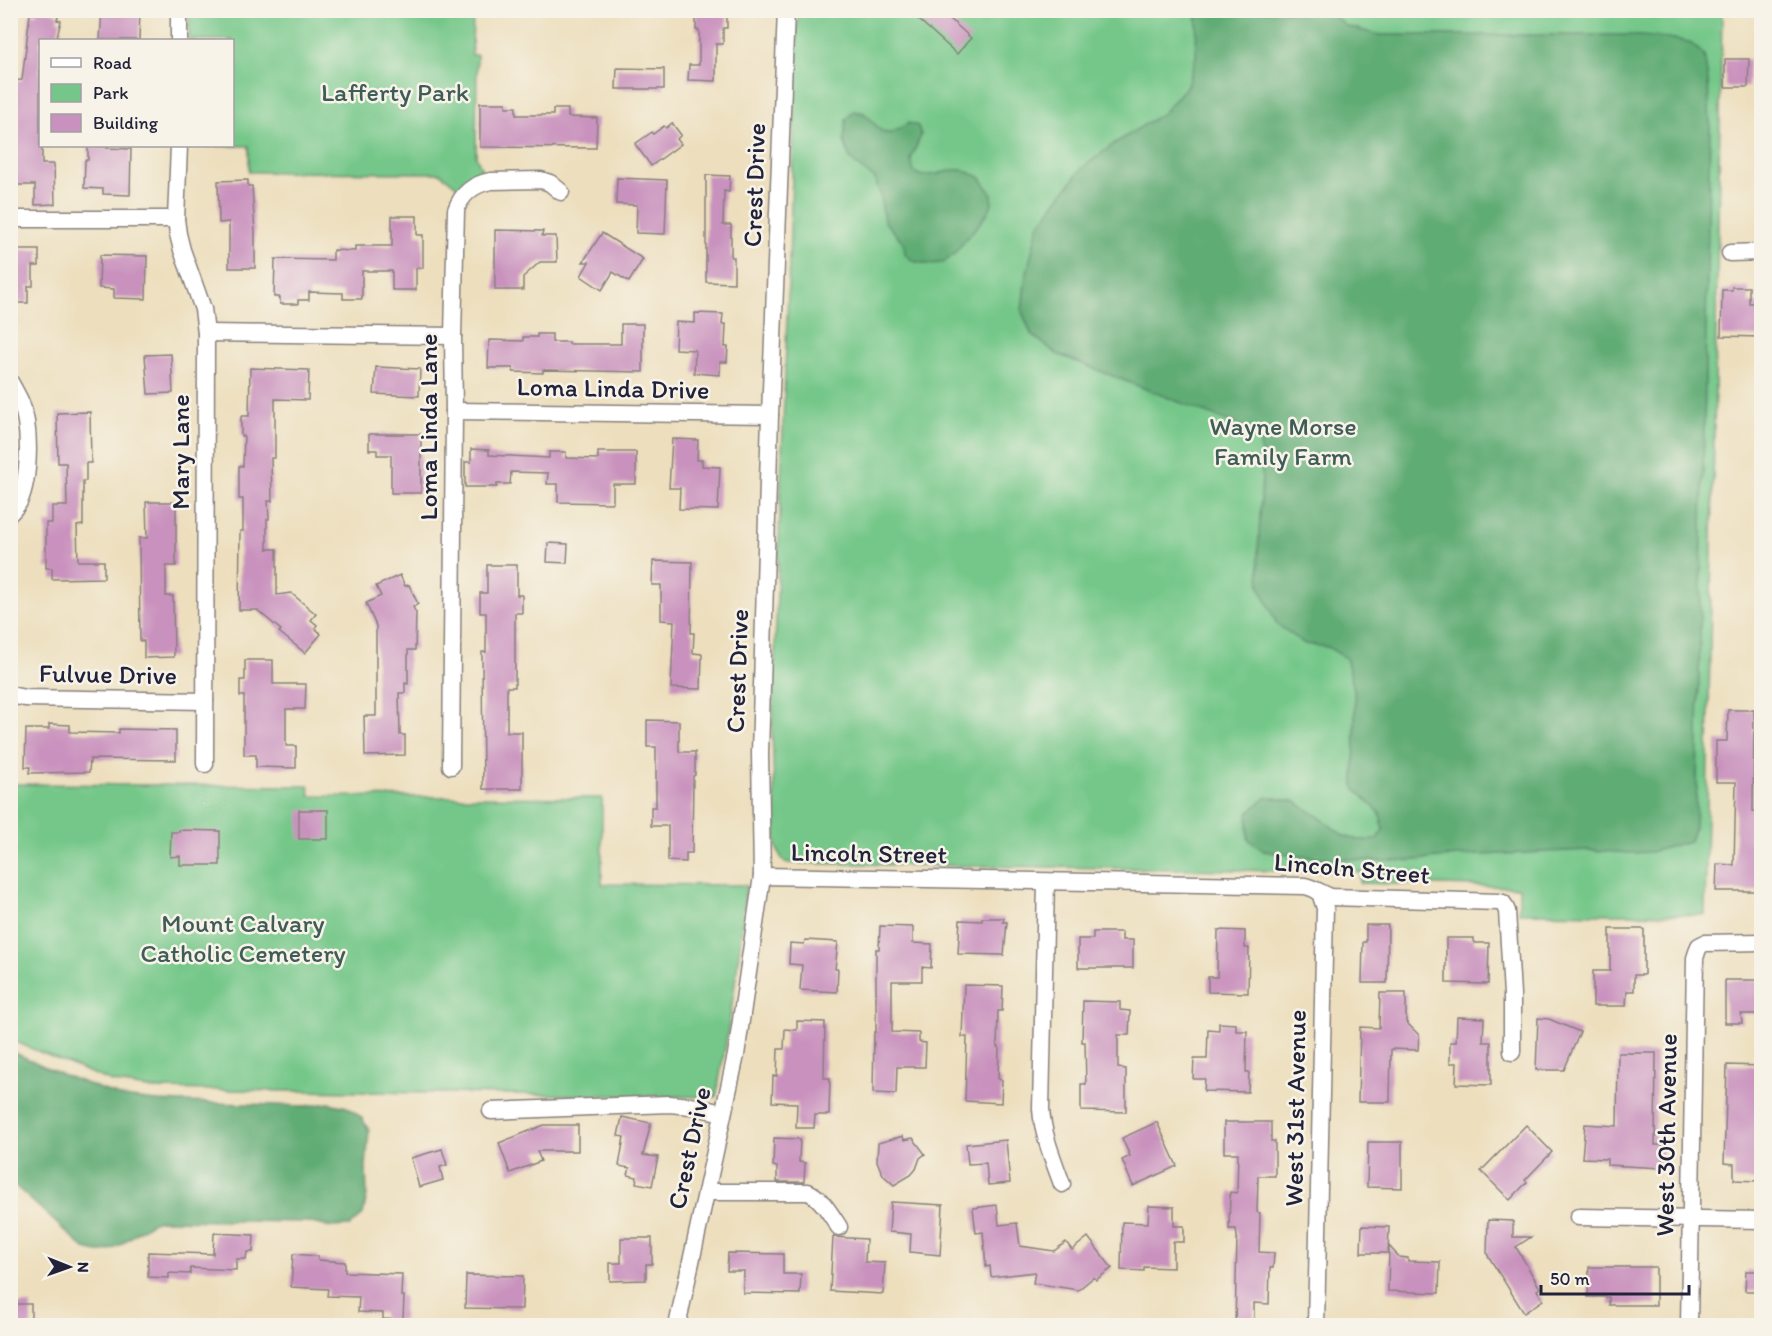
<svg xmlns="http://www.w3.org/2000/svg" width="1772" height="1336" viewBox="0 0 1772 1336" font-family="Itim,sans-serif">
  <rect width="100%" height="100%" fill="#f7f3e8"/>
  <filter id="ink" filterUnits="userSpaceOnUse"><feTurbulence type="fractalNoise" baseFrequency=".0167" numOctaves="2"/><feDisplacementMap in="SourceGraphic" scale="12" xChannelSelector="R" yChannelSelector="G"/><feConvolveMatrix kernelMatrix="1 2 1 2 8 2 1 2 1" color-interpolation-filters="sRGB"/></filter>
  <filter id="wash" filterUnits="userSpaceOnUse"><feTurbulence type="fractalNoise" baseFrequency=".008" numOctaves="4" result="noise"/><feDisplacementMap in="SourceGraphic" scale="24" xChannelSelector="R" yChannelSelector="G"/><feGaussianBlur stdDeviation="1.35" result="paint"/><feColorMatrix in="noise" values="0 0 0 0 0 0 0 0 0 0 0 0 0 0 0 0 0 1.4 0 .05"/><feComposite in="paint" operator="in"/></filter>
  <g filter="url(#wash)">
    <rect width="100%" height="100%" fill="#eddfbe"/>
    <g fill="#75c789" stroke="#4c7462" stroke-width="1.5">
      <path d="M1610 10 1722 12 1705 915 1519 913V887L1360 883V872L788 863 783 861 776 847 772 731 798 11Z"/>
      <path d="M189 11H473L472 55H477L476 156 482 170 468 178 459 188 440 173 249 172V146H189H232V40H189Z"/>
      <path d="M10 784 309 786 310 796 602 798V884L746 885C740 956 730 1027 716 1097L151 1089 112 1082 11 1040Z"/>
    </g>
    <g fill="#60ac75" stroke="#416758" stroke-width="1.5">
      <path d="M1197 11H1329L1346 26 1379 35H1627L1668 38 1689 42 1704 55 1708 80 1710 128 1709 173 1697 783 1695 826 1690 841 1651 852 1629 853 1590 850 1458 856 1406 861H1374L1295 856 1264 851 1248 839V813L1267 797 1294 801 1318 816 1344 836 1358 840H1376L1384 829 1379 812 1354 788 1355 713 1354 689 1346 658 1328 647 1305 644 1277 624 1260 587 1258 554 1262 477 1260 440 1253 431 1057 354 1031 334 1022 312 1025 281 1038 226 1081 169 1115 143 1163 113 1187 86 1196 57Z"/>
      <path d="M854 111 864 113 880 130 886 133H892L909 123 918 126 921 135 911 159 914 172 922 176 937 174 953 170H962L980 177 992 194V204L987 214 953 255 943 263 927 264 913 261 905 254 904 243 884 221 880 193 874 178 861 169 850 158 844 141 846 120Z"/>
      <path d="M11 1051 61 1074 122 1097 157 1101 306 1106 329 1103 347 1107 361 1117 369 1130 366 1167 367 1196 363 1214 350 1226 330 1227 306 1222 158 1220C139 1226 119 1253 100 1252 95 1252 90 1250 85 1249L11 1182Z"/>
    </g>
    <g id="blocks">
      <g fill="#c992be">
        <path d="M37 10H45L59 14 57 20 61 21 56 40H40V146H42V164H54L55 204 35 205V185H10V81L22 80 30 14H36Z"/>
        <path d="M102 10H140L139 40H100Z"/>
        <path d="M696 10H727V28H723V44H716V81L688 80 689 65H699V30H696Z"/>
        <path d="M908 10H940L971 38 957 54Z"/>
        <path d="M1725 59H1749L1748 87H1725Z"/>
        <path d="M617 68 664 69V89H616Z"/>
        <path d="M480 103H506V107H516V115H553V109H568V117L597 118 596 148 480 147Z"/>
        <path d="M672 123 681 135 677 139 681 144 651 166 635 144 652 132 653 134 664 126 666 128Z"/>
        <path d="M88 146H108L107 148 131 149 130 195 103 194V189L84 188 85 160H88Z"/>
        <path d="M706 175 730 176 729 192 724 191 723 225H731V257H734V283L706 282Z"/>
        <path d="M617 178 667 180 665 234 636 233 637 205 616 204Z"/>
        <path d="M248 180V186H252L255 232V268H229V222L219 223 218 181Z"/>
        <path d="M392 216H417V235H423V268H416V290H392V271H362V299H343V293L309 292V300H298V304H280V297H274L275 259 333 260V250L355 251V246H392Z"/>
        <path d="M495 230 543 231 542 236H556L557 262H540L523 277V290H495Z"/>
        <path d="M602 233 643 259 629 282 613 272 602 290 581 276 589 262H583Z"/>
        <path d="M10 250H39V266H33V286H28V303H10Z"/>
        <path d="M100 255 147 256 146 299 114 298V289L99 288Z"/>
        <path d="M1732 287H1749V303H1761V337L1721 336 1722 290H1732Z"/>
        <path d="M695 313 723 314 722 324H726L725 347H728L727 362H720V375L694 373 695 350 675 349 676 322 695 323Z"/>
        <path d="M621 324H643V372L543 370V373L513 372V368H488L489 340 523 341V337H537V334H552V342H569V344H621Z"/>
        <path d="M171 354 173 393 148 394 145 355Z"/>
        <path d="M376 367 420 369 419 396 374 394Z"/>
        <path d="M250 368 309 370 308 400 275 399V458H271L272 501H268L269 519H267V549H277V595L291 593 316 614 311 620 317 625 315 628 321 634 305 653 279 632 281 630 257 610H239L240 531H243V499H239V466H243L244 436H241V416H249Z"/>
        <path d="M90 412 91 463H86V481H83V525L77 526 78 561H104V578L52 579V568H46V523H52V506H67L66 463H58L57 413Z"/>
        <path d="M369 434H421V493H391V455H377V450H369Z"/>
        <path d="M672 439 698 440 697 460H702V466L720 467 718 510 679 509 680 488H669Z"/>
        <path d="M471 449 489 450V455L549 458V452H566V458L598 459V452H636V484H613V503L558 502V484H547L548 473 511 472 510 484H497V487H465V462H471Z"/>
        <path d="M146 502H176V566H166V596H173L174 657 144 658V641H140L139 538H147Z"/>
        <path d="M548 543 568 544 567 563 547 562Z"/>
        <path d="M653 561 692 562 691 633H694L693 653 702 654 701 689 671 688 674 621 661 620V585H652Z"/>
        <path d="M487 565H517V595H522V613H515V687H507V732H522V789H483L482 652H486V613H480V593H487Z"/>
        <path d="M400 575 405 586 409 585 418 604 413 607 416 613 415 650H408V684L405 683V693H399L400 735H405V755L365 756 364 716H376V626L366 603 381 596 376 586Z"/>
        <path d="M245 660H273V684H306L305 709H286V746H296V768L256 767V755H244V696H240V680H245Z"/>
        <path d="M1728 710H1754L1753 811 1761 812V891H1716L1717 864 1734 865 1736 782H1716V741H1727Z"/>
        <path d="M647 720 679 721V752H695V775L693 776 692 853H686V862L668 861V826H651V807H656V747H647Z"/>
        <path d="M49 724 70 725V732L119 733V729L176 730V760L90 759 89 772 29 773 30 767H25L26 729H49Z"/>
        <rect x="299" y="810" width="29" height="29"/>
        <path d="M179 830 220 831V865H180V856L170 857 171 832H179Z"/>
        <path d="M982 918H1004L1003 922H1007L1004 955 958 954 960 920 982 921Z"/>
        <path d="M1366 925H1388L1387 983H1362L1363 942H1366Z"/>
        <path d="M880 926 913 927V943L932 944 931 968 922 967V981H892V1032L919 1033V1042L926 1043 925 1067H897L896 1094 873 1093 874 1032H876V949H879Z"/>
        <path d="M1610 929H1644V975H1634V991H1627L1626 1006H1593V971H1610Z"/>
        <path d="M1218 930 1245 931V948H1249L1248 993 1208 992V977H1217Z"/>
        <path d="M1093 932H1122V940H1133V968H1078V939H1093Z"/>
        <path d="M1446 938H1474V943H1489L1488 984 1446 983Z"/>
        <path d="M805 940 838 942 835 969H838L837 992 800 990 802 965 789 964 790 943 804 944Z"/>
        <path d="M1725 980H1761V1014H1741L1742 1023H1725Z"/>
        <path d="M964 985 1003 986 1002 1011H998L997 1047H999L998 1079 1002 1080 1001 1103 965 1101 967 1037H962Z"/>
        <path d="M1380 993H1406V1022L1419 1035 1418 1050 1391 1049 1390 1102H1358L1360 1027 1379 1028Z"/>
        <path d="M1083 1001 1120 1002V1010L1130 1011 1129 1035H1118V1068L1126 1069V1112L1081 1111V1084H1086L1085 1042H1082Z"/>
        <path d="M1457 1017 1484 1018 1483 1042H1491V1085L1456 1084 1457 1063H1450V1042H1456Z"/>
        <path d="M1538 1018 1549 1019 1580 1032 1564 1070H1536Z"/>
        <path d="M797 1021 825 1022 824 1078H830L829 1115H815L814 1128H796L797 1103 772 1102 773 1076H777L778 1049H784L785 1029 797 1030Z"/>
        <path d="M1219 1023 1236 1024V1031H1247L1246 1072H1249L1248 1092 1204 1091 1205 1079H1193L1194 1059H1207L1208 1029 1219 1030Z"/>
        <path d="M1618 1053H1656L1655 1145H1663L1662 1168 1607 1165V1159L1582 1158 1585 1124 1617 1126Z"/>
        <path d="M1727 1065 1760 1066 1761 1103H1759L1758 1148H1761V1175H1758V1181L1734 1180V1164L1724 1163Z"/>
        <path d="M622 1117 651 1123 643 1155 658 1157 652 1186 636 1183 637 1177 628 1175 630 1168 619 1166 624 1137 618 1136Z"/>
        <path d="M1157 1122 1177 1166 1133 1186 1122 1160 1130 1156 1122 1138Z"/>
        <path d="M1224 1122H1271V1141H1275V1176H1258L1257 1212 1260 1213 1259 1252 1274 1253 1273 1268H1270L1269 1304 1254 1303V1326H1235L1237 1237 1236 1229H1229L1230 1192 1237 1193 1238 1153H1224Z"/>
        <path d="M544 1125H578V1151H537L541 1161 510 1173 499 1143Z"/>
        <path d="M1526 1125 1552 1152 1525 1180 1527 1182 1510 1200 1481 1171Z"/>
        <path d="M903 1136 904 1140 913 1138 925 1154 920 1158 916 1169 911 1175 894 1185 884 1176 881 1171 877 1161 878 1143Z"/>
        <path d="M774 1138 800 1139 799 1162 805 1163 804 1182H777V1167L773 1166Z"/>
        <path d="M1006 1140 1010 1183 988 1185 986 1163 968 1164 966 1144Z"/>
        <path d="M1368 1142H1402V1188L1367 1187Z"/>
        <path d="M442 1149 447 1165 440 1167 443 1180 419 1187 411 1158Z"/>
        <path d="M891 1202 943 1205 940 1255 910 1252 911 1234 889 1232Z"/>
        <path d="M997 1205 999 1225 1017 1223 1020 1246 1054 1251 1066 1242 1072 1250 1088 1237 1112 1268 1096 1280 1094 1277 1078 1290 1033 1283 1035 1272 991 1277 990 1266 986 1267 983 1232 976 1233 973 1208Z"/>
        <path d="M1149 1206 1174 1207V1226H1184V1242H1173V1268L1144 1267V1271L1121 1270 1122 1222 1148 1223Z"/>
        <path d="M1488 1220 1513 1221V1237H1531L1516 1247 1540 1288 1537 1290 1543 1300 1524 1313 1487 1254Z"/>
        <path d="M1362 1226 1389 1227 1388 1253H1361Z"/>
        <path d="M214 1233 254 1235 253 1252H247L246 1259H236V1270L190 1268V1274L169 1273V1278L148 1277V1252L213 1254Z"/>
        <path d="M833 1237 866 1239 865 1262 885 1263 883 1294 830 1291Z"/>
        <path d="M621 1238H652V1264H646V1280L610 1281V1263H621Z"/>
        <path d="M1389 1246 1399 1257 1408 1258V1261L1440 1262 1439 1293 1388 1291Z"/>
        <path d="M728 1253 783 1254V1274H801L800 1294 743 1293 744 1271H727Z"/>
        <path d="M293 1254 318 1256V1260L345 1262V1272L402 1274 401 1296H404L403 1320 383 1319V1313L358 1312 359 1297 327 1296 328 1289 291 1287Z"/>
        <path d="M1589 1267H1656V1305H1609V1297H1588Z"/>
        <path d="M1746 1271H1761V1291H1745Z"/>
        <path d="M466 1275 523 1276 522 1309 465 1308Z"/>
        <rect x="10" y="1304" width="21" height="22"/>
      </g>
    </g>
  </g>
  <g filter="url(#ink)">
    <use href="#blocks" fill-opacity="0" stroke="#88807c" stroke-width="1.5"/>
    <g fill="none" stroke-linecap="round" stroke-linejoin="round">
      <defs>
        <g id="street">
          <path d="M179 10V40"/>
          <path d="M179 146 176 219 178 234 182 250 203 309 206 333 205 764"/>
          <path d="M10 219H176"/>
          <path d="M1730 253 1762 252"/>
          <path d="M206 333 453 336"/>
          <path d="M10 382C14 389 18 396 21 403 31 428 30 477 19 502 17 506 13 510 10 513"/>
          <path d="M454 411 770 415"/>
          <path d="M10 695 25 698 205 701"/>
          <path d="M451 766 454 411 453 336 456 210C462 193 474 184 491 181L541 180 550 183 561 192"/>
          <path d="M762 876 1305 886C1315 888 1322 894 1331 897L1499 902 1503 903 1507 911 1512 994V1052"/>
          <path d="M1046 882 1041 1109C1043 1136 1053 1159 1062 1184"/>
          <path d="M491 1111 669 1104 691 1106 723 1113"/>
          <path d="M706 1192H808C822 1198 831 1215 839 1227"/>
          <path d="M1578 1217 1762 1220"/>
          <path d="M677 1326 736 1055 762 876 760 753 770 415 786 10"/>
          <path d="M1316 1326 1325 908 1320 893"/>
          <path d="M1689 1326 1695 958 1699 946 1705 943 1762 942"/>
        </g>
      </defs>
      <use href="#street" stroke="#88807c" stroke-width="19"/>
      <use href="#street" stroke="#fff" stroke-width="16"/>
    </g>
  </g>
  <g text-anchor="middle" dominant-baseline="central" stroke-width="5" stroke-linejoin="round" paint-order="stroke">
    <g font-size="26" fill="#3f5c56" stroke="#f7f3e8">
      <text x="395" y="92">Lafferty Park</text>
      <text x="1283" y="426">Wayne Morse<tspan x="1283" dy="30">Family Farm</tspan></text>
      <text x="243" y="923">Mount Calvary<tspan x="243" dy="30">Catholic Cemetery</tspan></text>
    </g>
    <g font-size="26" fill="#22223b" stroke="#f7f3e8">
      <text transform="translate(754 185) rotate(-88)">Crest Drive</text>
      <text transform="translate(613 388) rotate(1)">Loma Linda Drive</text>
      <text transform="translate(428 427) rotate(-90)">Loma Linda Lane</text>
      <text transform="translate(180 452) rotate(-90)">Mary Lane</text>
      <text transform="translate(737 671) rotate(-88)">Crest Drive</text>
      <text transform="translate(108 674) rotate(1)">Fulvue Drive</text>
      <text transform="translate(869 853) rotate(1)">Lincoln Street</text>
      <text transform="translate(1352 868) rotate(5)">Lincoln Street</text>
      <text transform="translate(1295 1108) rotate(-89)">West 31st Avenue</text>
      <text transform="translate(1666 1135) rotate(-89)">West 30th Avenue</text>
      <text transform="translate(689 1148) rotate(-78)">Crest Drive</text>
    </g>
  </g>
  <rect width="1772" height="1336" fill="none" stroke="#f7f3e8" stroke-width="36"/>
  <rect x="39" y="39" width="195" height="108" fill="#f7f3e8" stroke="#a29fa3" stroke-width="1.5"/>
  <rect x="51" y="58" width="30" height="9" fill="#ffffff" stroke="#a29fa3" stroke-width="1.5"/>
  <text x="93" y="69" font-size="18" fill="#22223b">Road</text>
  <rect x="51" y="84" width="30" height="18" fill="#75c789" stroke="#a29fa3" stroke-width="1.5"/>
  <text x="93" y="99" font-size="18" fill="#22223b">Park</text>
  <rect x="51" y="114" width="30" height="18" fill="#c992be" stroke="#a29fa3" stroke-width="1.5"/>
  <text x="93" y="129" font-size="18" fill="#22223b">Building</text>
  <g transform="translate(69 1267) rotate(91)" stroke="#f7f3e8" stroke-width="4.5" paint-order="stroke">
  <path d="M0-4.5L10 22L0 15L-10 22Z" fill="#22223b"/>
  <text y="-9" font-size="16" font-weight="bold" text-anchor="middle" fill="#22223b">N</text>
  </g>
  <path d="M1541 1285v9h148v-9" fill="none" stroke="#22223b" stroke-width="3"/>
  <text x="1550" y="1285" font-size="18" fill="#22223b" stroke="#f7f3e8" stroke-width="4.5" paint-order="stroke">50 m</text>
</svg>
